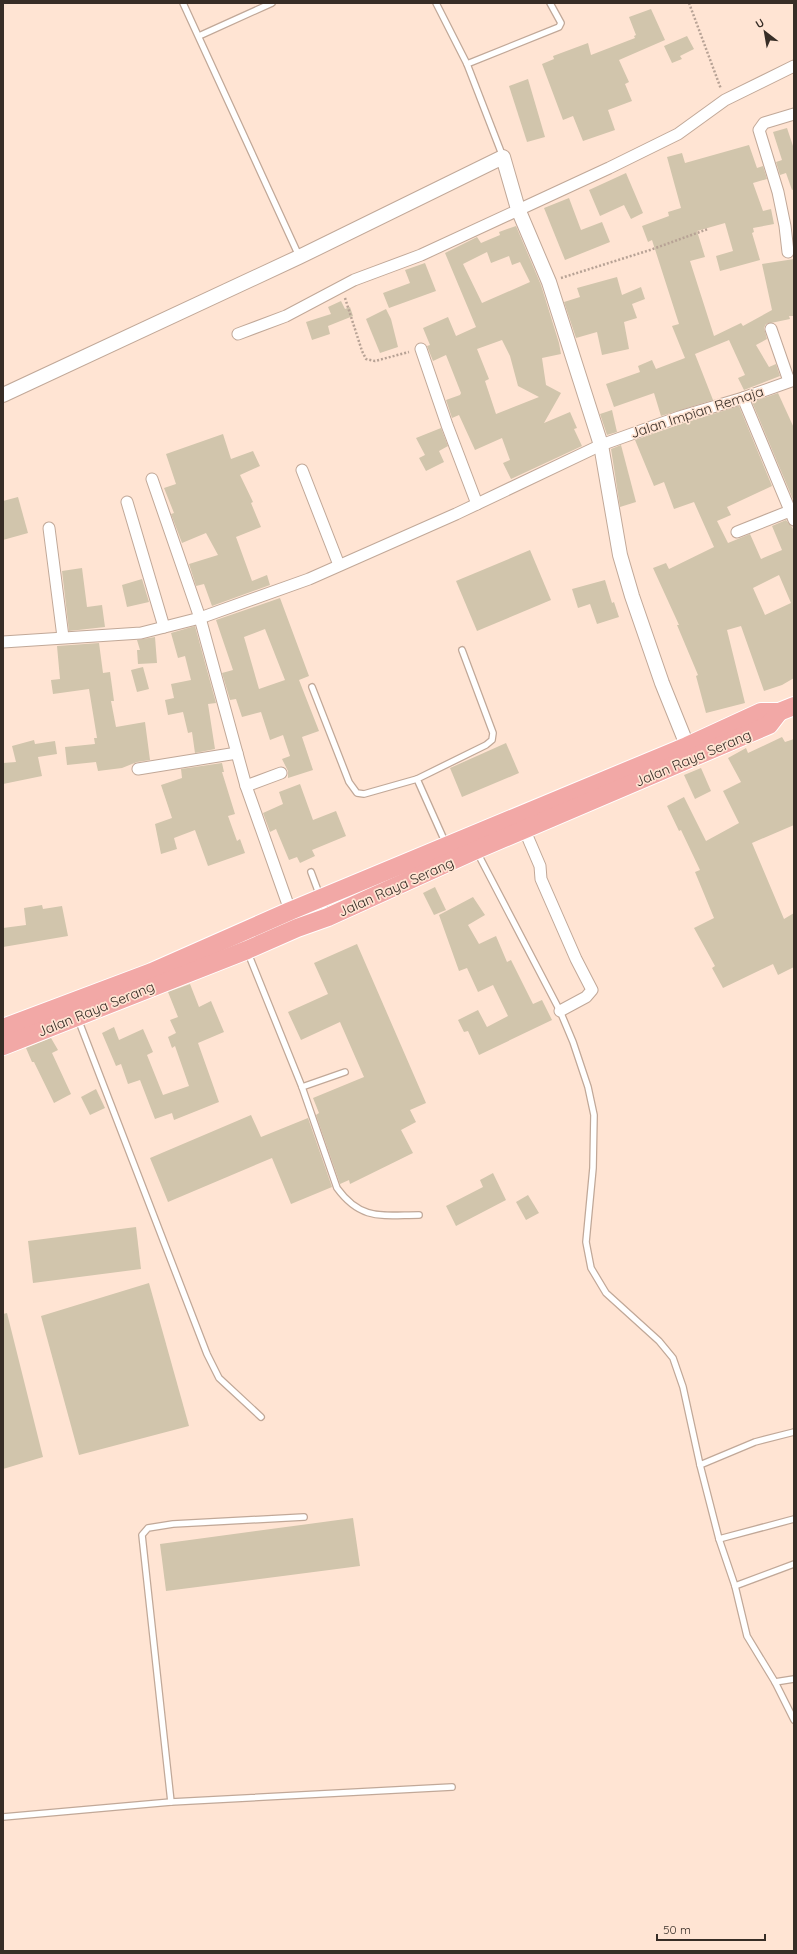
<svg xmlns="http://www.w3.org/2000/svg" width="797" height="1954" viewBox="0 0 797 1954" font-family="Quicksand,sans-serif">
  <rect width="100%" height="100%" fill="#ffe4d3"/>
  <g fill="#d1c5ac" fill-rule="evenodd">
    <path d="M651 9 665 40 619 60 629 82 625 84 632 101 608 110 615 130 583 141 573 116 563 120 542 64 554 59 553 56 588 43 591 55 635 38 634 36 636 35 629 17Z"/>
    <path d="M687 36 694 49 680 56 682 59 672 63 664 46Z"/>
    <path d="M528 79 545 137 527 142 509 86Z"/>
    <path d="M787 128 794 149V189L792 190 786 173 780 175 776 162 782 160 773 132Z"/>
    <path d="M749 145 757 168 763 166 767 179 753 183 763 211 771 209 774 224 753 228 754 232 752 233 760 260 720 271 716 256 733 251 725 223 697 231 705 257 690 261 714 336 741 323 743 326 772 310 762 264 794 259V316H789L790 319 766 324 764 328 767 339 756 345 769 367 776 364 780 376 744 390 738 378 745 375 729 340 695 354 713 400 661 416 654 393 614 407 606 384 640 372 638 366 652 360 656 369 685 358 672 326 679 324 652 240 648 242 642 226 669 216 668 212 681 208 667 157 682 153 685 163Z"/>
    <path d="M626 173 643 213 631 219 624 205 600 216 589 190Z"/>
    <path d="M569 198 581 230 602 222 610 242 565 260 544 208Z"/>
    <path d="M516 226 541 285 559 343 561 354 542 358 546 385 561 393 544 423 570 412 577 428 574 429 582 446 511 479 503 463 510 460 502 438 475 450 459 415 452 418 446 400 460 395 461 393 446 355 433 361 427 346 430 345 423 328 448 317 456 336 476 327 445 253 477 237 481 243 500 235 499 232ZM487 252 491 263 509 256 512 265 520 262 530 282 482 303 463 264ZM502 340 510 356 518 386 539 397 496 414 485 381 489 379 477 349Z"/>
    <path d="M425 263 436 291 389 308 383 293 410 283 405 270Z"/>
    <path d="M617 277 622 295 641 287 645 299 632 304 637 318 624 322 629 349 602 355 597 332 576 338 564 302 580 297 577 288Z"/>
    <path d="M341 301 345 309 350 307 353 316 328 326 330 334 312 340 306 322 331 314 328 307Z"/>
    <path d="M386 309 391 319 398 347 380 353 366 319Z"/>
    <path d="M778 393 794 428V502L752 402Z"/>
    <path d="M739 406 772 486 727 507 731 515 717 521 728 543 750 534 761 559 782 550 772 526 786 520 792 527 794 531V678L782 685 764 691 741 626 727 630 745 703 706 713 696 676 698 675 677 625H679L653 568 666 563 669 569 714 547 694 502 674 509 664 482 654 486 635 440 681 424ZM779 575 791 603 765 615 753 588Z"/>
    <path d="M612 410 617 432 607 435 600 414Z"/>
    <path d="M441 428 448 446 439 451 444 462 426 471 419 458 425 455 416 438Z"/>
    <path d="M223 434 231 459 253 451 260 466 240 475 253 502 251 503 261 527 236 537 252 581 267 575 270 585 212 606 204 584 196 586 189 564 218 555 206 533 182 543 171 514 174 513 164 488 176 484 166 454Z"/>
    <path d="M621 445 636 502 620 507 611 449Z"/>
    <path d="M18 497 28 533 3 540V501Z"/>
    <path d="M530 550 551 600 477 631 456 581Z"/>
    <path d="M82 568 87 607 102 605 105 627 69 631 62 571Z"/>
    <path d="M142 579 149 602 127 607 122 585Z"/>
    <path d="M605 580 612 603 614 602 619 617 597 624 590 604 578 608 572 589Z"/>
    <path d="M280 598 309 676 299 680 319 731 302 737 313 770 288 778V771L282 759 290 756 283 735 270 740 261 712 242 717 236 699 230 700 222 673 233 670 216 620ZM265 629 285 680 259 689 244 637Z"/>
    <path d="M195 626 216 703 208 704 215 749 195 753 192 732 188 733 183 712 168 715 165 700 174 698 171 684 191 680 185 656 178 658 171 633Z"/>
    <path d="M155 637 157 663 138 664 137 650H140L137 640Z"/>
    <path d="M99 643 103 673 110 672 114 701H111L116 727 145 722 150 760 137 762 122 768 98 771 96 762 67 765 65 747 95 744 94 738H97L89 689 53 694 51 680 60 679 57 646Z"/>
    <path d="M143 667 149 689 137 692 131 670Z"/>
    <path d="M782 737 785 742 794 739V825L752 843 784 919 794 913V967L778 975 773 964 723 988 712 968 715 966 694 928 714 918 695 872 700 870 681 830 679 831 667 806 684 797 706 841 739 823 723 791 741 782 728 758 746 748 748 753Z"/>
    <path d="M34 740 35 744 55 741 57 754 38 757 42 776 3 784V763L16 762 12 746Z"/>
    <path d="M506 743 519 773 462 797 450 768Z"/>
    <path d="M222 763 224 772H222L235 814 228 816 237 841 240 839 245 853 208 866 195 830 174 838 177 849 161 854 155 824 172 818 161 785 182 778 181 769Z"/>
    <path d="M701 768 711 791 695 799 684 775Z"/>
    <path d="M300 784 313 820 336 811 346 836 312 850 315 856 300 863 297 857 289 860 276 829 270 832 263 813 283 804 279 792Z"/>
    <path d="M435 887 446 910 434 915 423 893Z"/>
    <path d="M473 897 485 915 468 925 479 944 496 936 507 962 511 960 533 1004 542 1000 552 1020 479 1055 468 1031 464 1032 458 1020 478 1010 487 1027 508 1016 493 985 478 992 467 968 459 971 439 915Z"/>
    <path d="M42 905 43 909 62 906 68 936 3 947V928L26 925 24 908Z"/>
    <path d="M357 944 426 1103 410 1110 416 1122 401 1130 413 1153 350 1184 349 1180 340 1184 316 1115 319 1113 313 1098 364 1077 340 1022 301 1040 288 1012 328 994 314 963Z"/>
    <path d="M190 984 199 1007 211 1001 224 1032 198 1043 219 1102 174 1120 172 1113 155 1119 140 1080 128 1084 121 1064 116 1066 102 1033 114 1027 119 1040 143 1029 153 1052 147 1055 163 1095 189 1086 175 1046 172 1048 168 1037 176 1033 170 1020 178 1017 168 992Z"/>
    <path d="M51 1038 58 1050 52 1053 71 1094 54 1103 34 1062H32L26 1048Z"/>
    <path d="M96 1089 105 1108 90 1115 81 1097Z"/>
    <path d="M251 1115 261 1137 308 1118 332 1187 291 1204 272 1158 168 1202 150 1158Z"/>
    <path d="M493 1173 506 1200 456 1226 446 1206 483 1187 480 1180Z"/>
    <path d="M528 1195 539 1213 526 1220 516 1202Z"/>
    <path d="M136 1227 141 1269 33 1283 28 1241Z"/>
    <path d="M149 1283 189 1426 79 1455 41 1316Z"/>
    <path d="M7 1313 43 1457 3 1469V1314Z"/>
    <path d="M353 1518 360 1566 166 1591 160 1544Z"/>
  </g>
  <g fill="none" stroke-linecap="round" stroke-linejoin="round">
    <defs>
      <g id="service">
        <path d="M183 3 299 256"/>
        <path d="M436 3 467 64 503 157"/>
        <path d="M199 36 272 3"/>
        <path d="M467 64 559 27 561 23 550 3"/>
        <path d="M312 687 349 782 357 793 364 794 417 779"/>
        <path d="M446 844 417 779 486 745 492 740 493 733 462 650"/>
        <path d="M477 852 560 1011 573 1042 588 1087 594 1115 593 1168 586 1242 591 1268 606 1293 659 1341 673 1358 683 1387 700 1465 719 1539 735 1586 747 1636 775 1682 794 1720"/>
        <path d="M311 872 327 915"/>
        <path d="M248 953 302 1087 337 1188C361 1221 382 1215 419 1215"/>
        <path d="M78 1019 207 1354 219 1378 261 1417"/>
        <path d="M302 1087 345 1072"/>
        <path d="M700 1465 755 1442 794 1432"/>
        <path d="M719 1539 794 1519"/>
        <path d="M735 1586 794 1564"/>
        <path d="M775 1682 794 1679"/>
        <path d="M171 1802 142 1535 148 1528 173 1524 304 1517"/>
        <path d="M3 1817 171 1802 452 1787"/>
      </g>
      <g id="minor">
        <path d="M788 252 785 226 778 192 759 130 764 123 794 114"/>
        <path d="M771 329 789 381"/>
        <path d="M238 334 286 316 354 280 421 255 609 168 678 134 725 100 794 66"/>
        <path d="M421 349 447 425 477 504"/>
        <path d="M743 398 794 520"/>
        <path d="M302 470 339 565"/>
        <path d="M152 479 200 618 246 786 292 916"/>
        <path d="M127 502 164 627"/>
        <path d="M49 528 63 637"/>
        <path d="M737 532 790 511"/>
        <path d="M3 642 141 633 200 618 309 579 456 514 601 445 679 417 743 398 794 380"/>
        <path d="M138 769 237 753"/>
        <path d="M246 786 281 773"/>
        <path d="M525 831 540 866 541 879 576 959 592 990 586 997 560 1011"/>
      </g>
      <path id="tertiary" d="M3 395 299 257 503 157 518 209 549 282 601 445 620 555 632 596 662 683 691 755"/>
      <g id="trunk">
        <path d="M3 1028 152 972 290 911 687 746 761 712H779L794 706"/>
        <path d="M3 1046 247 950 297 928 328 917 476 850 769 725 779 712"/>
      </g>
    </defs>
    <use href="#service" stroke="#c1a898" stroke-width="8"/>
    <use href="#minor" stroke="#c1a898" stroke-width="13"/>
    <use href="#tertiary" stroke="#c1a898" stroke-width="16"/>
    <use href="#trunk" stroke="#fff" stroke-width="20"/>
    <g stroke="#b7a295" stroke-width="2.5" stroke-dasharray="2 2" stroke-linecap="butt">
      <path d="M689 3 721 89"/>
      <path d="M561 278 650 250 708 229"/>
      <path d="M345 298 362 351 366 359 375 361 409 352"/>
    </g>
    <use href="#service" stroke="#fff" stroke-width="5.5"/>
    <use href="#minor" stroke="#fff" stroke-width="11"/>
    <use href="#tertiary" stroke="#fff" stroke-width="14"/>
    <use href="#trunk" stroke="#f2a8a6" stroke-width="18"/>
  </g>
  <g text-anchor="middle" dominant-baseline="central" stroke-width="3.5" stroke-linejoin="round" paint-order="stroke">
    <g font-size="14" fill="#372d26" stroke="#ffe4d3">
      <text transform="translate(697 412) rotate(-18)">Jalan Impian Remaja</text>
      <text transform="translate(693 758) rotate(-23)">Jalan Raya Serang</text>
      <text transform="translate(396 887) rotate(-24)">Jalan Raya Serang</text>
      <text transform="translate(96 1009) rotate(-22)">Jalan Raya Serang</text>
    </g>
  </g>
  <rect width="797" height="1954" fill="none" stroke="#372d26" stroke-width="8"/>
  <g transform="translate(765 32) rotate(329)" stroke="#ffe4d3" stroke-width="3" paint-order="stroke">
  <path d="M0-3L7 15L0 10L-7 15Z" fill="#372d26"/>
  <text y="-6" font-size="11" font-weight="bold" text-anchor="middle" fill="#372d26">U</text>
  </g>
  <path d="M657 1934v6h108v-6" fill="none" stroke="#372d26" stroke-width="2"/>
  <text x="663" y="1934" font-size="12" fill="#372d26" stroke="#ffe4d3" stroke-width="3" paint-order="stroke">50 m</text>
</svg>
